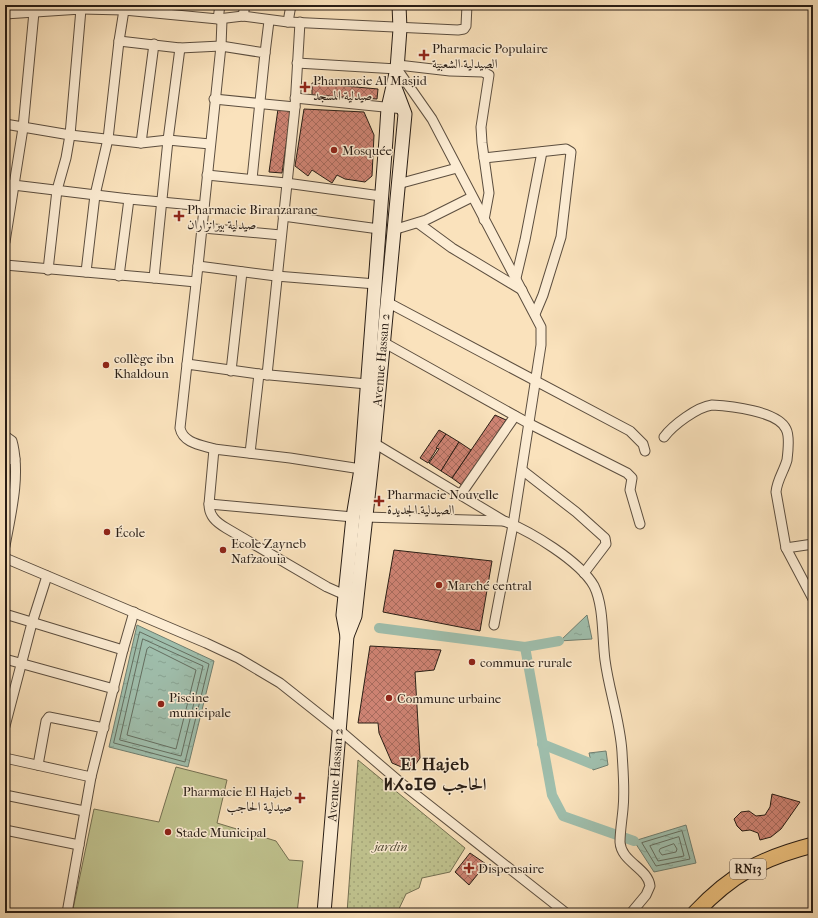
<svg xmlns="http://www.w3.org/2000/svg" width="818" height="918" viewBox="0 0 818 918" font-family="'IM FELL French Canon',Amiri,'Noto Sans Tifinagh',serif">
  <defs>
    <pattern id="garden-dots" width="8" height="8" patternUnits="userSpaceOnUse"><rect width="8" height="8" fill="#c0c38f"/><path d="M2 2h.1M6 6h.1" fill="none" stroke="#a5a77a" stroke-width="1.8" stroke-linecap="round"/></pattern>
    <pattern id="water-ripples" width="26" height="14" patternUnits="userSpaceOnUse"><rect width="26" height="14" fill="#9fbeac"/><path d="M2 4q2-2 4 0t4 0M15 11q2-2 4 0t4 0" fill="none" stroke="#89a393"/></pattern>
    <pattern id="building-cross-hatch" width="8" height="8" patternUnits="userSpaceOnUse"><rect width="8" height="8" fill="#ce8373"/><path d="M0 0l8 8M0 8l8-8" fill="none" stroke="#a76b5d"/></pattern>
  </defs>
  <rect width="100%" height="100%" fill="#fae2bc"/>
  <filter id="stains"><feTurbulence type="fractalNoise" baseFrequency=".005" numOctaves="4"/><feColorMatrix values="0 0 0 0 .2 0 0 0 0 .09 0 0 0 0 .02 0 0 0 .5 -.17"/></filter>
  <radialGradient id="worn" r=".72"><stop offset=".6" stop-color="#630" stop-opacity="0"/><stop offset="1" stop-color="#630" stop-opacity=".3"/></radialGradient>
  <path fill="#c0c38f" stroke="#747052" d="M176 767 227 780 217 823 276 841 289 860 303 861 297 913H90L73 909 94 809 159 822Z"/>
  <path fill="url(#garden-dots)" stroke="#747052" d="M358 760 465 848 450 872 422 878 419 888 406 894 397 913H347Z"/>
  <g fill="url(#water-ripples)" stroke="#6f7e70">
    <path d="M587 615 592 639 559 641H560Z"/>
    <path d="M137 625 214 661 188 767 109 747Z"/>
    <path d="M606 751 608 765 593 770 589 753Z"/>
    <path d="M686 825 696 863 654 872 634 841Z"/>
  </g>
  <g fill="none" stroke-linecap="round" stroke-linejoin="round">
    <g stroke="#646e60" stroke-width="1">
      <path d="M140 632 209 664 185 762 114 743Z"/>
      <path d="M143 639 203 666 181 756 120 740Z"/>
      <path d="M150 647 196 670 176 749 127 735 147 649Z"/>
      <path d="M682 831 690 859 656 866 642 843Z"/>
      <path d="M679 837 684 856 658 861 650 846Z"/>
      <path d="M674 844 677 849 676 852 662 855 659 851 660 849Z"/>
    </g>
    <g stroke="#9fbeac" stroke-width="10">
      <path d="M379 628 525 647 559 641"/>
      <path d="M525 647 552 795 563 816 634 841"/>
      <path d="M542 744 592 764"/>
    </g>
  </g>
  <g fill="url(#building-cross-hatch)" stroke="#281d15">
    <path d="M312 83 378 89 377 99 312 95Z"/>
    <path d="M278 109 291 111 282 173 269 172Z"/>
    <path d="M304 109 364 112 374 135 372 176 365 182 345 179 337 175 332 183 312 170 308 176 295 166Z"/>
    <path d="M495 415 506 420 463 486 452 478Z"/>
    <path d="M439 430 446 434 428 463 420 458Z"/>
    <path d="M446 434 459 442 441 471 429 463 439 449 436 448Z"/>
    <path d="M459 442 471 450 452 478 441 471Z"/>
    <path d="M394 550 492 561 480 631 383 612Z"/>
    <path d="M370 646 441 650 434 670 415 672 420 758 411 771 392 763 379 733 378 723H358Z"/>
    <path d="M772 794 800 802 781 829 771 837 760 840 758 833 750 830 742 831 737 826 734 819 741 812 749 811 756 816 765 815 770 807Z"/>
    <path d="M470 853 486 864 469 885 455 872Z"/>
  </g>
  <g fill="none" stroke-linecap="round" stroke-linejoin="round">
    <defs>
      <g id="minor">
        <path d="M81 9 124 10 218 19 243 16 288 22 458 30 464 29 466 26 467 5"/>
        <path d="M5 14 81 9 70 135 66 158 57 190 48 270"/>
        <path d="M243 16 245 5"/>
        <path d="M218 19 220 5"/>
        <path d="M288 22 291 5"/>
        <path d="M119 41 180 48 221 46 265 53 252 179"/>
        <path d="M265 53 269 21"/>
        <path d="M297 63 397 69 432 119 541 327V345L513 525 494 625"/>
        <path d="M398 65 450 71 483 72 489 75 481 127 482 143 489 193 484 220"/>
        <path d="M295 98 404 109"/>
        <path d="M214 99 295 107"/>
        <path d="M5 124 70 135 141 143 168 140 210 144"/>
        <path d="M141 143 154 44"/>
        <path d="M484 158 566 149 571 152 561 237 543 295 535 314"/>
        <path d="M207 175 286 183 381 196"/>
        <path d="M5 184 129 199 204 206"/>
        <path d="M398 184 457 168"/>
        <path d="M283 216 379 229"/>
        <path d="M418 223 452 248 522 290"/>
        <path d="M203 228 281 235"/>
        <path d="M393 230 426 220 472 197"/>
        <path d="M5 242 23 128 34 12"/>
        <path d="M5 265 154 278 168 140 180 48"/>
        <path d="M198 266 221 46 222 20"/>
        <path d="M86 272 95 195 108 139 119 41 124 10"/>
        <path d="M119 276 129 199"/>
        <path d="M154 278 196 282"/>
        <path d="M516 278 525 240 542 152"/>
        <path d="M387 302 630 431 643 444 645 451"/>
        <path d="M383 342 528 423 627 473 632 478 630 490 640 524"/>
        <path d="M187 364 198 266 276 276 376 284"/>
        <path d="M231 371 242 272"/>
        <path d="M267 375 295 107 300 22"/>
        <path d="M5 436 12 441 13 445C20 478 11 513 5 546"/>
        <path d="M664 437C673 425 697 407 712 405 730 406 778 411 786 429 790 436 788 452 787 460 784 471 777 480 776 492L786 548 813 599"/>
        <path d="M374 443 504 521C530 531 580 561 594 586 604 606 602 638 605 660 609 691 620 720 622 752 623 771 625 790 623 809 622 820 620 832 620 842 621 862 648 868 650 886L646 895 631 913"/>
        <path d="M214 449C201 445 183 443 180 428L187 364 259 374 367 384"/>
        <path d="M250 453 259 374"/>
        <path d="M5 460 15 459"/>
        <path d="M522 470 576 512 605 538 606 544 584 573"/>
        <path d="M461 494 515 416"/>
        <path d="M209 504 353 517"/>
        <path d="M365 517 503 521"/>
        <path d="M786 548 813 544"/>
        <path d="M5 558 206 643 238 658 280 683 338 729 401 783 566 913"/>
        <path d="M345 595 327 587 226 528C216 522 209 516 209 504L214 449 290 458 361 469"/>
        <path d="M5 614 123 650 91 777 67 913"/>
        <path d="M123 650 134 612"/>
        <path d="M5 659 114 689"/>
        <path d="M5 726 32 623 47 576"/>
        <path d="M5 758 91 777"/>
        <path d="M38 765 46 721 49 717 104 728"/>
        <path d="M5 795 84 811"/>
        <path d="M5 830 79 845"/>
      </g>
      <g id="secondary">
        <path d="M347 636 343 615 353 517 361 469 386 139 388 108 397 69 400 29 399 5"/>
        <path d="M324 913 347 636 355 616 374 443 405 114 394 85"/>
      </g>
      <path id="trunk" d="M695 913C732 874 762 858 813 845"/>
    </defs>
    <use href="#minor" stroke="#5c4e3f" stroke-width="11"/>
    <use href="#secondary" stroke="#281d15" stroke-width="15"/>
    <use href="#trunk" stroke="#281d15" stroke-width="17"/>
    <use href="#minor" stroke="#fcecd3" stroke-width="9"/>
    <use href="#secondary" stroke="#fcecd3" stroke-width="13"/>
    <use href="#trunk" stroke="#edc17e" stroke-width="15"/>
  </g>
  <g fill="#8f2418" stroke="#fcecd3" stroke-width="1.5">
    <path d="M422 49h4v4h4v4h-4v4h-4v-4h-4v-4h4z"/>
    <path d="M303 81h4v4h4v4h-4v4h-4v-4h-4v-4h4z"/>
    <circle cx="334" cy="150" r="4"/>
    <path d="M177 210h4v4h4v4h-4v4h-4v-4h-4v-4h4z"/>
    <circle cx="106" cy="365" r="4"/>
    <path d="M377 495h4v4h4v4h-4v4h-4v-4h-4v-4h4z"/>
    <circle cx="107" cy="532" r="4"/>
    <circle cx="223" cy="550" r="4"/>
    <circle cx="439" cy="585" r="4"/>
    <circle cx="472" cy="662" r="4"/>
    <circle cx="389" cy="698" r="4"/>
    <circle cx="161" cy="704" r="4"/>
    <path d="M298 792h4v4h4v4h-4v4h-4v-4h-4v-4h4z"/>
    <circle cx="168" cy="832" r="4"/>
    <path d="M467 862h4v4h4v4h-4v4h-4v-4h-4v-4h4z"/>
  </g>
  <g text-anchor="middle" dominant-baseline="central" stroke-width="3" stroke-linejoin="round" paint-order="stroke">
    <rect fill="#fcecd3" stroke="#685b4e" stroke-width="1" x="730" y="859" width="36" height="20" rx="3"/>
    <g font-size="12" font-weight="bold" fill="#281d15">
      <text x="748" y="869">RN13</text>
    </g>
    <g font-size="13" fill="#281d15" stroke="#fcecd3" text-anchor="start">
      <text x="432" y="48">Pharmacie Populaire<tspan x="432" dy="15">الصيدلية الشعبية</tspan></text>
      <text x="313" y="80">Pharmacie Al Masjid<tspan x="313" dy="15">صيدلية المسجد</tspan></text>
      <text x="342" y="150">Mosquée</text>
      <text x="187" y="209">Pharmacie Biranzarane<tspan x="187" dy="15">صيدلية بيرانزاران</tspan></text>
      <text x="114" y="358">collège ibn<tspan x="114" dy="15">Khaldoun</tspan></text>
      <text x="387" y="494">Pharmacie Nouvelle<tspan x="387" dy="15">الصيدلية الجديدة</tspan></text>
      <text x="115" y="532">École</text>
      <text x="231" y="543">Ecole Zayneb<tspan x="231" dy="15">Nafzaouia</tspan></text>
      <text x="447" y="585">Marché central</text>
      <text x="480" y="662">commune rurale</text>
      <text x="169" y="697">Piscine<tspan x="169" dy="15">municipale</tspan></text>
      <text x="397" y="698">Commune urbaine</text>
      <text x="292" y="791" text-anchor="end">Pharmacie El Hajeb<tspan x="292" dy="15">صيدلية الحاجب</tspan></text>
      <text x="176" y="832">Stade Municipal</text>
      <text x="478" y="868">Dispensaire</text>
    </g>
    <g font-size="13" fill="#281d15" stroke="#fcecd3">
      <text transform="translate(381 360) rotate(-85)">Avenue Hassan 2</text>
      <text transform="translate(335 775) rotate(-86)">Avenue Hassan 2</text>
    </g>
    <g font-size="13" font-style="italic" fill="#564f3a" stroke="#fcecd3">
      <text x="391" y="846">jardin</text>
    </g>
    <g font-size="17" font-weight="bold" letter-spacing="1" fill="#281d15" stroke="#fcecd3">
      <text x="435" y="764">El Hajeb<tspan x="435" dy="20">ⵍⵃⴰⵊⴱ الحاجب</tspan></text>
    </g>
  </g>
  <rect width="818" height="918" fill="none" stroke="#fae2bc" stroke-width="20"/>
  <rect x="6" y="6" width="806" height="906" fill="none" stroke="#281d15" stroke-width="2"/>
  <rect x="10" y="10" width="798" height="898" fill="none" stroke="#281d15"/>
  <rect width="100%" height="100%" filter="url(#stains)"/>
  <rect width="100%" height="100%" fill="url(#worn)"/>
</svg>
